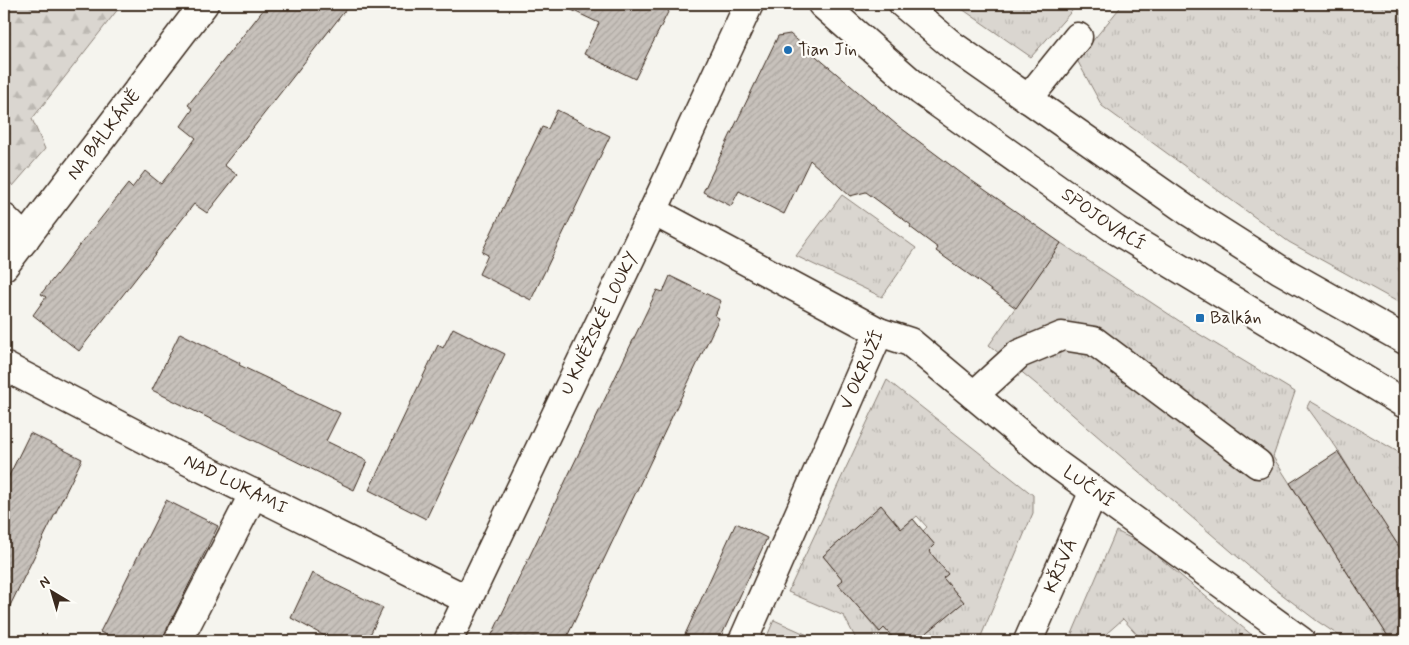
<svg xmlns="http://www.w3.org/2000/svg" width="1409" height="645" viewBox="0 0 1409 645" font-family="Mynerve,sans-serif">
  <defs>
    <pattern id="grass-tufts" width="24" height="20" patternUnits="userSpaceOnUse" patternTransform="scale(1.25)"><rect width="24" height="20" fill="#dad6d0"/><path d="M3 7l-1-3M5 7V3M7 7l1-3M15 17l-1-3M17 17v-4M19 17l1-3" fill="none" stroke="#bcb8b2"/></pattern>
    <pattern id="forest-firs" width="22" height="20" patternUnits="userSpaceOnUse" patternTransform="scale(1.25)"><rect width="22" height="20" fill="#dad6d0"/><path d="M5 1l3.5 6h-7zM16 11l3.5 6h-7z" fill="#bcb8b2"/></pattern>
    <pattern id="building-hatch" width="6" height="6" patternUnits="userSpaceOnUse" patternTransform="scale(1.25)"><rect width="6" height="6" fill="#c7c1bb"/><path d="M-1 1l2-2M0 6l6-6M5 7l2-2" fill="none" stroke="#aca6a0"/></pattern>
  </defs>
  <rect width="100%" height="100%" fill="#f5f4ee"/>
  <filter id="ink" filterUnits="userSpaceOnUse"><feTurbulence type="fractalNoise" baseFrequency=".02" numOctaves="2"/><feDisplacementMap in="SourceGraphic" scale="10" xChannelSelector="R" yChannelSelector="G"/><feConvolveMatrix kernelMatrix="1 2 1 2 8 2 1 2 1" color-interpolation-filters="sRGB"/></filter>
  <g filter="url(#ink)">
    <g fill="url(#grass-tufts)" stroke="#8a8077">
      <path d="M955 4H1078L1031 57Z"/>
      <path d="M1123 4H1394L1405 8V306L1289 242 1102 106 1077 60Z"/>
      <path d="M842 195 916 248 882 297 796 256Z"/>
      <path d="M1061 243 1199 334 1295 392 1273 457 1391 641H1347L1317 621 1275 589 1058 402 989 345Z"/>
      <path d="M887 380 1033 495V513L979 641H917L964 602 943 578 948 574 929 551 935 545 923 531 927 527 917 516 902 529 881 506 823 556 843 580 839 584 879 632 884 628 896 641H857L844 616 788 592Z"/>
      <path d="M1310 401 1405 456V559L1336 447 1307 407Z"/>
      <path d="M1116 531 1143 544 1259 641H1151L1149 639 1143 641 1123 619 1098 641H1069Z"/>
    </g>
    <path fill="url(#forest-firs)" stroke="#8a8077" d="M4 4H122L32 119 45 149 13 186 4 175Z"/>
    <path fill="#dad6d0" stroke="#8a8077" d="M774 620 821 641H765Z"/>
    <g fill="url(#building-hatch)" stroke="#3b2a1e">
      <path d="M268 4H350L224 165 237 175 207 213 194 204 79 351 33 315 46 297 41 294 128 184 132 188 145 171 161 184 179 161 196 138 181 126 193 109 188 105Z"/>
      <path d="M559 4H672L635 79 584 54 599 23Z"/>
      <path d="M790 34 897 125 965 176 1061 243 1016 308 936 251 938 248 910 227 911 225 866 192 850 196 810 160 784 214 739 191 731 206 703 192 778 36Z"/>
      <path d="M557 110 610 136 531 300 479 274 488 255 482 252 542 127 548 129Z"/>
      <path d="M670 276 721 301 715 316 719 318 565 641H489L657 290 663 292Z"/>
      <path d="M453 328 505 354 426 519 369 490 438 345 443 348Z"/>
      <path d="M180 333 240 363 239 365 340 413 326 441 367 461 354 490 152 390Z"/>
      <path d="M30 433 82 459 4 618V486Z"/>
      <path d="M1338 452 1405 556V641H1391L1290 483Z"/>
      <path d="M166 500 218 526 161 641H118L100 632Z"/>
      <path d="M881 505 901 529 913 519 935 545 929 551 948 574 943 578 964 602 917 641H896L884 628 880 632 838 584 843 580 823 556Z"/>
      <path d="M736 523 767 538 719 641H682Z"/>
      <path d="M312 573 383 608 367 641H334L291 618Z"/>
    </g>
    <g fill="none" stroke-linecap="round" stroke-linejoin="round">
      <defs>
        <g id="minor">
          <path d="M1028 99 1078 37"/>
          <path id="s1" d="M653 211 879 332 910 342 1055 463 1301 641"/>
          <path d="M4 218 25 239"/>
          <path id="s2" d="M4 266 204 4"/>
          <path id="s3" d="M4 366 174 454 468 600"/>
          <path d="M974 395 1019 354 1062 336 1094 341 1258 464"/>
          <path d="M178 641 254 493"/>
          <path id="s4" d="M448 641 653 211 749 4"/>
          <path id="s5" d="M743 641 879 332"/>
          <path id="s6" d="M1028 641 1094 491"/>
        </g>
        <g id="major">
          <path id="s7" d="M822 4 921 91 1116 230 1405 404"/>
          <path d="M903 4 953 46 1191 213 1279 269 1405 340"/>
        </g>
      </defs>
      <use href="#minor" stroke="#3b2a1e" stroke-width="31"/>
      <use href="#major" stroke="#3b2a1e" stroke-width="31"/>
      <use href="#minor" stroke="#fdfcf7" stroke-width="28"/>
      <use href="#major" stroke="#fdfcf7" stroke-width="28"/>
    </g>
  </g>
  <g fill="#1f6fb2" stroke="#fdfcf7" stroke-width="2">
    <circle cx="788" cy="50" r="5"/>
    <rect x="1195" y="313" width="10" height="10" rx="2.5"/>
  </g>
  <g text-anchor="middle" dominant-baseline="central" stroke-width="4.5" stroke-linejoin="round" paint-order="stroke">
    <g font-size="18" fill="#3b2a1e" stroke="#fdfcf7" text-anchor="start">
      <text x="798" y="50">Tian Jin</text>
      <text x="1210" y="318">Balkán</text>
    </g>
    <g font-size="18" fill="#3b2a1e" stroke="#fdfcf7">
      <text stroke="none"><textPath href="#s2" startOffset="165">NA BALKÁNĚ</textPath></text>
      <text stroke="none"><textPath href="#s7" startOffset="355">SPOJOVACÍ</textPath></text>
      <text stroke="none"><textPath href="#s4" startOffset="352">U KNĚŽSKÉ LOUKY</textPath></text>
      <text stroke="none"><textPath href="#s5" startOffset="296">V OKRUŽÍ</textPath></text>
      <text stroke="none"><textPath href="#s3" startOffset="260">NAD LUKAMI</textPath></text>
      <text stroke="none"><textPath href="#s1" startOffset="519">LUČNÍ</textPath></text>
      <text stroke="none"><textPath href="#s6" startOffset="82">KŘIVÁ</textPath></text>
    </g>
  </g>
  <rect width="1409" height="645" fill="none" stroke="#fdfcf7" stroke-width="20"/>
  <rect x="10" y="10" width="1389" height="625" fill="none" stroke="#3b2a1e" stroke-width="2" filter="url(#ink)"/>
  <g transform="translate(52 592) rotate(322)" stroke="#fdfcf7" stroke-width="4" paint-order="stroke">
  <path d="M0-4L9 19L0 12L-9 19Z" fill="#3b2a1e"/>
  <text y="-8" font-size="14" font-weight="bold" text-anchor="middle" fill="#3b2a1e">N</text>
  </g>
</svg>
